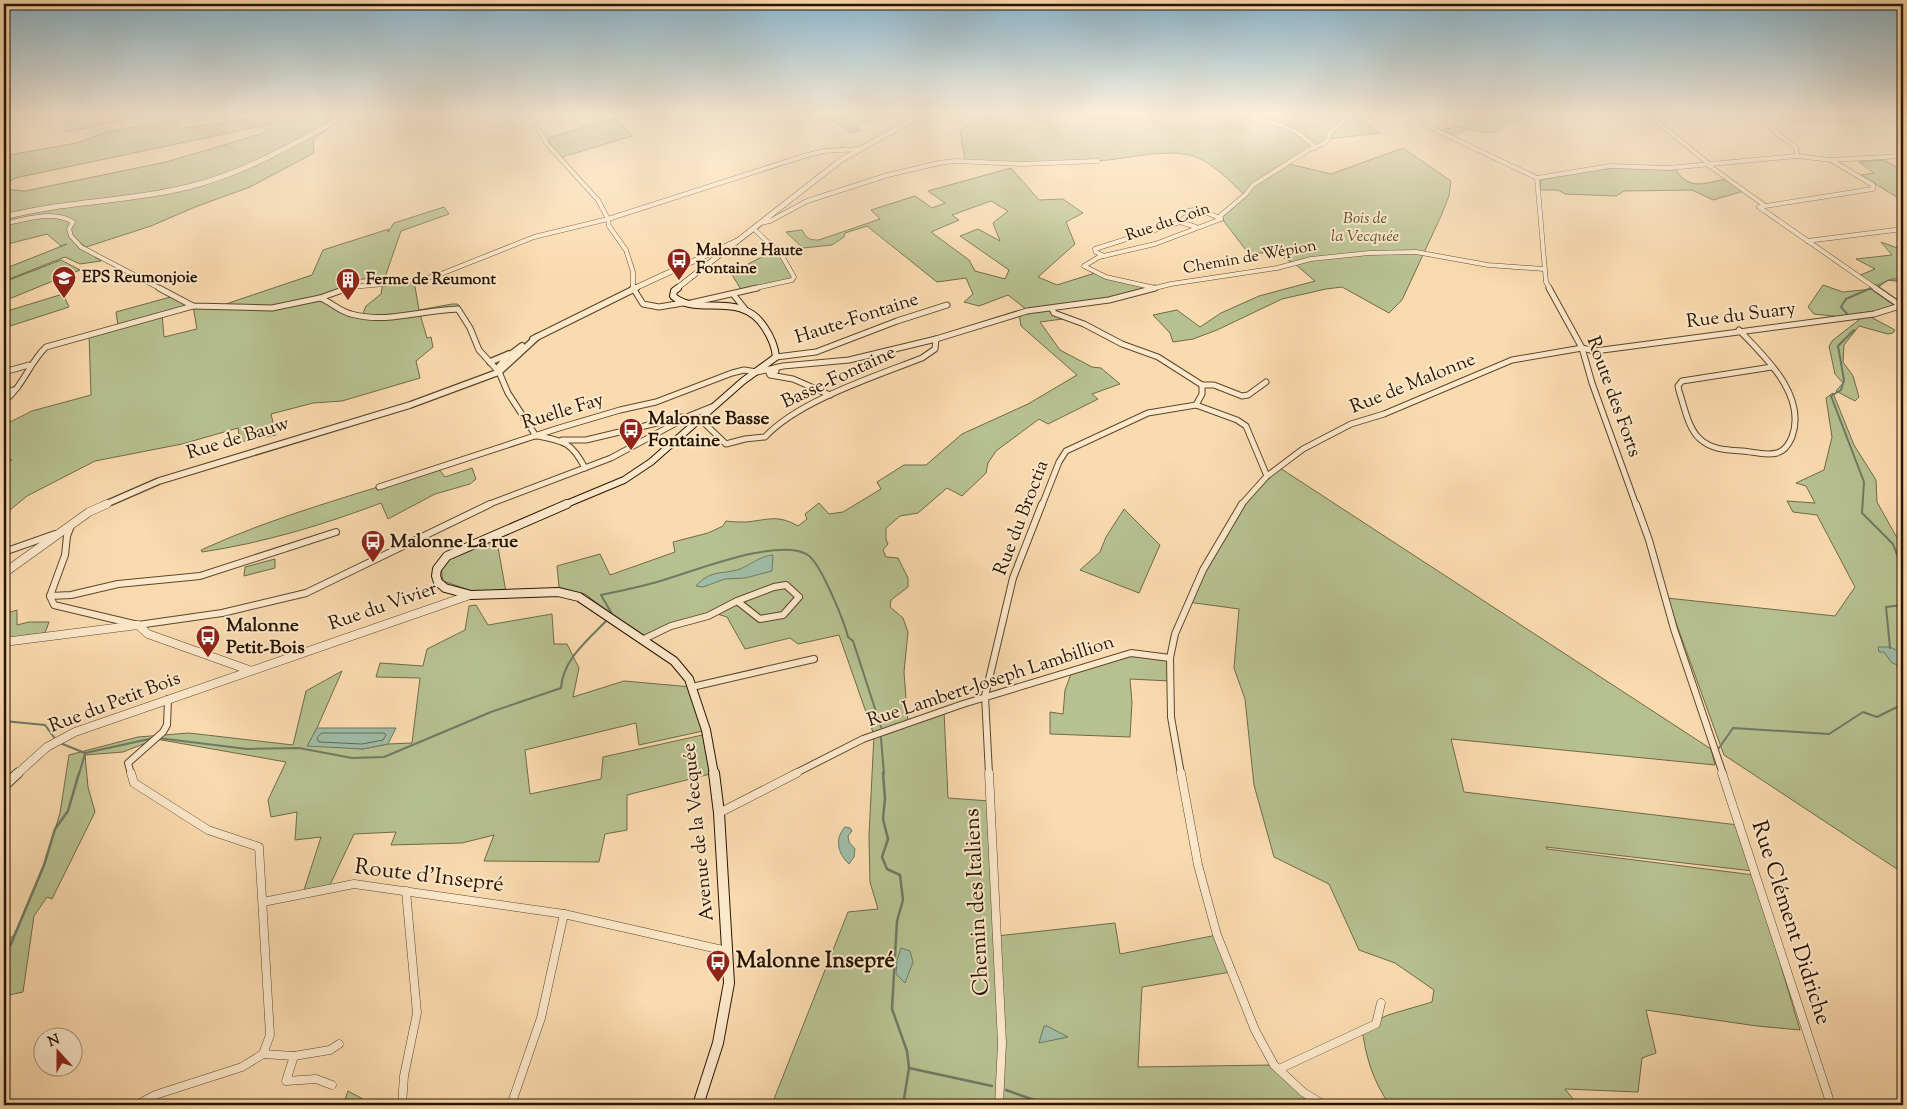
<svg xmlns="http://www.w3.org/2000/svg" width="1907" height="1109" viewBox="0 0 1907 1109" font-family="'Sorts Mill Goudy',serif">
  <rect width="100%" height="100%" fill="#fadbaf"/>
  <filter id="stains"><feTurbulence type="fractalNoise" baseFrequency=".004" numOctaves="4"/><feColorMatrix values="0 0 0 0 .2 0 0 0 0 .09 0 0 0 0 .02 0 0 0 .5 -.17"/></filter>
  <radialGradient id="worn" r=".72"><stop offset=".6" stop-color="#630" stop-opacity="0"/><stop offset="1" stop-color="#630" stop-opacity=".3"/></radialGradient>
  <g fill="#b7c190" stroke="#706a48" fill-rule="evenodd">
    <path d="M98 115H133L137 117 67 132 64 128 65 122Z"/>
    <path d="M270 115H327L338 120 313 141 314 153 250 187 195 207 151 226 86 247 77 241 70 231 81 247 101 261 80 264 65 257 4 281V269L67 244 61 246 47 234 4 245V189L25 191 166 162 261 134 271 124 15 178 4 186 6 169H4V156L76 143 108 132 175 119 181 129Z"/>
    <path d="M824 115H871L876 118 856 125 861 130 852 133Z"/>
    <path d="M980 115H1353L1380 133 1328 139 1289 164 1331 174 1403 148 1451 181 1449 196 1441 216 1402 300 1389 313 1342 287 1326 289 1282 299 1217 330 1193 339 1173 342 1170 333 1153 315 1177 310 1200 327 1221 313 1259 296 1315 281 1295 264 1273 252 1249 254 1220 216 1245 195C1230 182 1213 162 1193 156 1166 148 1127 159 1098 161 1054 164 1009 162 965 161L960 131 972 120Z"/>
    <path d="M1457 115H1538L1508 122 1503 128 1495 132H1483L1465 129 1454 135 1440 130 1469 125Z"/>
    <path d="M614 118 632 136 562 157 552 147 548 138Z"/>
    <path d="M1884 160 1903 171V201L1861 175 1874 173 1859 162Z"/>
    <path d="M1011 168 1039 200 1063 199 1083 213 1066 222 1075 244 1038 277 1057 285 1095 273 1157 288 1052 309 1070 318 1040 322 1060 350 1092 367 1101 368 1120 384 1092 394 1098 399 1048 424 1039 419 996 451 988 463 986 473 962 496 947 488 918 513 900 516 886 528V539L888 544 883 550 886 557 898 558 908 578V587L891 600 890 607 903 618 908 632 904 672 908 723 944 711 948 798 990 801 997 936 1115 923 1120 954 1217 935 1231 972 1142 987 1138 1067 1274 1065 1324 1105 772 1104 848 912 878 909 870 882 869 836 874 735 839 635 798 644 790 638 745 649 727 617 714 613 671 626 644 639 585 594 559 587 557 566 600 554 610 575 675 552 673 542 708 533 723 526 726 521C732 522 740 522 746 522 768 520 777 514 798 526L807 519 805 514 819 503 829 514 843 512 881 489 877 482 904 465H926L962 434 1028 404 1077 375 1021 326 1019 314 1027 310 1008 295 979 306 964 302 973 294 966 278 937 282 867 226 845 233 844 237 832 245 803 248 786 232 802 230C807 239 809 240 819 240L880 219 871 210 915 196 932 208 945 203 928 191ZM991 201 1008 211 993 223 1000 241 978 229 960 236 1009 270 1005 279 975 271 969 260 931 232 959 220 952 215Z"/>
    <path d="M1619 168 1676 170C1690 192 1706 182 1728 179L1744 191 1713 200 1692 190 1624 191 1616 196 1565 194 1558 190H1540L1541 180 1589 170Z"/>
    <path d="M444 207 449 214 401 231 383 283 414 281 419 310 452 304H457L460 306 420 314 427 338 431 337 433 347 416 361 420 378 342 401 313 403 271 414 276 435 240 442 238 428 182 444 95 461 27 496 4 515V463L12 460 4 455V425L32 411 91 395 89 334 118 326 116 312 174 296 193 306H220L312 275 323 250 389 229 388 232 394 223ZM384 277 381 294 366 306 362 316 341 311 324 296 349 288 353 280ZM193 306 197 329 164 337 162 314Z"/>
    <path d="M1881 242 1903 250V282L1888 280 1877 288 1858 276 1875 269 1856 259 1892 255Z"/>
    <path d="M777 249 791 268 794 277 792 280 742 291 731 273Z"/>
    <path d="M61 260 80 270 4 301V282Z"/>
    <path d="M1823 285 1843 292 1872 289 1894 305 1867 315 1895 330 1893 333 1888 334 1859 326 1844 345 1843 362 1853 376 1859 397 1855 401 1836 391 1843 383 1835 374 1829 346 1833 340 1860 319 1814 314 1808 307Z"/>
    <path d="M63 294 69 307 4 328V312Z"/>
    <path d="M1833 393 1854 445 1876 480 1877 502 1896 536 1903 539V873L1724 755 1667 598 1835 616 1855 587 1817 515 1793 512 1787 501 1815 503 1806 486 1796 483 1824 470 1832 437 1826 398Z"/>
    <path d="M438 468 445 477 472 468 476 479 470 484 435 494 388 519 381 503C323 525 263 543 202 552L201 550C277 515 359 494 438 468Z"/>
    <path d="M1280 468 1711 749 1715 765 1451 739 1464 792 1738 825 1753 871 1546 847 1547 849 1754 875 1800 1030 1757 1026 1646 1010 1656 1053 1642 1058 1638 1092 1565 1089 1578 1105H1390C1373 1082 1365 1055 1362 1027L1388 1015 1432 1002 1434 990 1395 963 1359 950 1329 884 1274 857 1254 785 1245 699 1234 668 1239 609 1188 602 1203 570 1250 495Z"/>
    <path d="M1124 509 1160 545 1139 593 1080 570 1100 552 1106 537Z"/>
    <path d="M496 536 506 592 472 591 443 581 441 568 450 557Z"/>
    <path d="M275 559V568L244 576 245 567Z"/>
    <path d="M476 605 488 625 552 614 554 644H567L579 668 573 697 624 681 692 687 703 731 639 745 636 723 525 750 530 794 601 779 603 757 707 734 714 773 627 795V830L605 834 599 862 484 861 494 835 462 843 391 845 396 832 354 834 329 887 303 893 321 837 295 840 297 812 271 817 268 800 286 762 156 739 123 752 85 755 88 787 95 812 52 899 47 897 34 916 23 992 4 996V943L14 935 43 869 60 813 69 755 138 737 189 733 293 745 306 691 342 671 317 728 308 745 363 749 388 744 412 743 420 678 376 677 380 663 423 666 427 649 465 630 469 606Z"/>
    <path d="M17 610V625L29 622H49L45 633 4 639V614Z"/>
    <path d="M1131 653 1170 658V681L1130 679 1132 702 1130 737 1050 734V712L1063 714 1065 690 1072 671Z"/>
    <path d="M348 1091 374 1105H343Z"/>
  </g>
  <g fill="#9fbca6" stroke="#6f7964">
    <path d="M773 555 772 571 745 578 725 579 703 587 696 586C711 569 722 575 740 569 752 564 760 556 773 555Z"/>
    <path d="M1878 647H1890L1903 653V668L1891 662 1884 652H1879Z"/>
    <path d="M317 728H396L388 744 363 749 307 746Z"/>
    <path d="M845 827 850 828 852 831 848 836 849 842 855 849 854 857 849 864C838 854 834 839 845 827Z"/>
    <path d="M901 948 910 951 913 962 905 983 896 974 897 960Z"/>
    <path d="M1044 1026H1047L1068 1037 1039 1043Z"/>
  </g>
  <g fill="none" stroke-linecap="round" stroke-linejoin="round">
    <path stroke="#646854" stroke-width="1" d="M322 733H384L386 735 383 740 362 744 319 742 317 738Z"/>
    <path stroke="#6f7964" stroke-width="1" d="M1868 289 1892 279H1903"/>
    <g stroke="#6f7964" stroke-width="2">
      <path d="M1849 316 1841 307 1846 299 1871 288"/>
      <path d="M1854 330 1838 346 1844 380 1841 390 1831 396 1864 482 1862 513 1893 544 1903 571"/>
      <path d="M612 614 601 595C620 591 639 587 657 582 690 573 779 536 808 555 821 564 844 621 848 637L853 641 881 727"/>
      <path d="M1890 648 1886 607 1903 605"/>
      <path d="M4 721 45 725 56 740"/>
      <path d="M158 738 247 749 299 748 352 758 384 757 491 712 561 688C563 659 588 640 607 620"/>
      <path d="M881 738 884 774"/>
      <path d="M60 743 85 753"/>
      <path d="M1719 748 1733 728 1829 734 1863 712 1877 717 1903 704"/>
      <path d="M85 753 154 738"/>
      <path d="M79 774 85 754"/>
    </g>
    <g stroke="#6f7964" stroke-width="2.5">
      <path d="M883 773 885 798 883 819 888 839 882 857 887 869 900 875 903 900 897 921 892 1009 907 1051 909 1068 903 1105"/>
      <path d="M4 954 11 944 44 865 55 829 68 811 79 773"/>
      <path d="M909 1068 992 1086"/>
      <path d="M1006 1090 1048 1105"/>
    </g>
    <defs>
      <g id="minor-far3">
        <path d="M183 115H185"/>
        <path d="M531 115 547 144 598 200 608 219 609 226 626 250 633 272V289"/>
        <path d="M1238 115C1266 121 1296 124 1315 148"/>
        <path d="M1420 115 1429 126 1438 131 1537 178"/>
        <path d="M1649 115 1708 163"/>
        <path d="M1758 115 1775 132 1796 147 1797 156"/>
        <path d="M1760 119 1903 120"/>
        <path d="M1831 160 1903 156"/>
        <path d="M1707 164 1764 205"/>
        <path d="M1537 178 1546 282 1550 289"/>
        <path d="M1537 178 1610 166 1669 168 1797 156 1831 160 1873 185V189L1759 207 1877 289"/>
        <path d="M1180 222 1178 217C1192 204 1206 212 1221 219"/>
        <path d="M761 223 770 221 807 201 888 175 939 163 955 161 1023 164 1098 161"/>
        <path d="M4 224C25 219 54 210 73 222L69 229 71 236 81 247 161 289"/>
        <path d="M1807 241 1903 229"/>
        <path d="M1104 256 1096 252 1095 249 1180 222 1196 227"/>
        <path d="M1155 288 1106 277 1084 266 1099 257 1155 244 1221 219 1220 216 1245 195 1253 185 1310 149 1323 144 1328 139 1331 131 1352 115"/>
        <path d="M345 289 351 287 407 282 436 276 534 237 608 219 804 156 824 151 859 149"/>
        <path d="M751 289 792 280 794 277 782 256 753 228"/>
        <path d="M1151 289 1171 284 1277 268 1311 259 1369 253 1416 252 1488 265 1544 269"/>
      </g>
      <g id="minor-far2">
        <path d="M159 288 193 306 272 308 320 298 348 288"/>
        <path d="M633 288 643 304 659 307 683 303"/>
        <path d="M1549 288 1582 348 1592 383 1636 505"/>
        <path d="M1875 288 1901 306"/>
        <path d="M733 294 745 309"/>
        <path d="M320 298C331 302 339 311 351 314 386 324 422 310 458 309L470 328 479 350 499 372 508 393 536 436"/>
        <path d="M691 303 757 288"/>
        <path d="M1052 309 1054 313 1084 324 1122 344 1158 357 1202 385H1214L1242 396 1248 395 1266 382"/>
        <path d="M1739 330C1765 357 1807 395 1792 437 1789 444 1785 451 1777 453 1766 456 1754 452 1743 451 1728 450 1712 450 1700 439 1688 429 1684 405 1679 391L1678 386 1682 381 1772 367"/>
        <path d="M776 357 816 352 897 321 947 305"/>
        <path d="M776 371 769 373 770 375 793 379 830 395"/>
        <path d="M4 372 29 365"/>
        <path d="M4 395 13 390"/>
        <path d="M4 401C23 387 29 363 46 347L193 306"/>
        <path d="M1196 405 1202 394V385"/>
        <path d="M700 419 726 444 745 439 765 437C798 401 876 376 922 358L935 349 936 339"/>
        <path d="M538 436C565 441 572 443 585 468"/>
        <path d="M562 440H586L682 417"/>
        <path d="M379 487 559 428 620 410 656 402 732 373 744 370 757 372 783 366 849 360 936 339 1027 311 1109 300 1155 288"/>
        <path d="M487 505 611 458 689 416 714 406"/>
        <path d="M1042 505 1059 462 1066 451 1148 413 1196 405 1237 420 1246 426 1267 476"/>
        <path d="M1241 505 1267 476 1303 449 1351 424 1384 414 1512 360 1582 348 1595 351 1874 314 1903 305"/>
      </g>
      <g id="minor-far1">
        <path d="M1636 504 1649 540 1674 629 1723 774"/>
        <path d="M71 526 67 536 65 555 50 596 54 605 138 625 222 613 306 593 490 504"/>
        <path d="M4 552 55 534"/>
        <path d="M786 585 799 597 783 615 760 619 737 601 774 587Z"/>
        <path d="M50 596 71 595 118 584 200 576 336 532"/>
        <path d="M644 639 671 626 708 616 737 601"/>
        <path d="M692 687 814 659"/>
        <path d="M131 774 128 763 163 732 167 725 168 699"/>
        <path d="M794 774 863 739 963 704 1131 653 1170 658"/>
        <path d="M989 774 985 696 1013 578 1042 504"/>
        <path d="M1181 774 1171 717 1170 658 1175 634 1203 570 1242 504"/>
      </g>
      <g id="minor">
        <path d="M131 773 134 783 208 830 259 847 270 1035 263 1054 242 1067 155 1095 137 1105"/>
        <path d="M989 773 1002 1043 999 1105"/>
        <path d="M1181 773 1198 865 1217 935 1255 1030 1274 1065 1303 1092 1324 1105"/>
        <path d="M1722 773 1831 1105"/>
        <path d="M719 813 797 773"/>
        <path d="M263 902 354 884 564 914 727 951"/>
        <path d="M263 1054 294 1056 286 1081 316 1079 332 1085"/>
        <path d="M294 1056 330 1050 339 1044"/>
        <path d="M1279 1069 1376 1024 1381 1003"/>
        <path d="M402 1105 404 1076 417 1013 406 891"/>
        <path d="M511 1105 541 1018 564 914"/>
      </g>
      <g id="tertiary-far3">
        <path d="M4 217C64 201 127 202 188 187 245 173 296 143 347 115"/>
        <path d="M633 289 737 241"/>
      </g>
      <g id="tertiary-far2">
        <path d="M533 339 636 288"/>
        <path d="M490 362 509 354"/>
        <path d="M499 372 498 368 506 358 522 346"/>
        <path d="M104 505 159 481 410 405 499 372 537 337"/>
      </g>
      <g id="tertiary-far1">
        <path d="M4 573 89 512 107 504"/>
        <path d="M4 642 138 625 148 634 249 670"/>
        <path d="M17 774 47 747 75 732 470 595"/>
      </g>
      <path id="tertiary" d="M4 786 18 773"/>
      <path id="secondary-far3" d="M676 289 841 160 921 115"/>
      <path id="secondary-far2" d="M564 505 624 480 651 462 743 381 776 357C775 346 771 337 765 328 741 289 697 318 673 296L674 291 678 288"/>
      <path id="secondary-far1" d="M567 504 447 556 437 569 436 576 438 582 445 588 471 595 558 592 579 597 674 661 689 679 706 730 714 774"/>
      <path id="secondary" d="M698 1105 718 1043 729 983 719 813 714 773"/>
    </defs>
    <use href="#minor-far3" stroke="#5c462c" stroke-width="5"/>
    <use href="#minor-far2" stroke="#5c462c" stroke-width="7"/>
    <use href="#minor-far1" stroke="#5c462c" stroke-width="8"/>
    <use href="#minor" stroke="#5c462c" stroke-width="9"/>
    <use href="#tertiary-far3" stroke="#5c462c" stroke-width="6"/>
    <use href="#tertiary-far2" stroke="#5c462c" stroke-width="8"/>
    <use href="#tertiary-far1" stroke="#5c462c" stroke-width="9"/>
    <use href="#tertiary" stroke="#5c462c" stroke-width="11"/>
    <use href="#secondary-far3" stroke="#281401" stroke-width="6"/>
    <use href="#secondary-far2" stroke="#281401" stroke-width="8"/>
    <use href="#secondary-far1" stroke="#281401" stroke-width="10"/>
    <use href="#secondary" stroke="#281401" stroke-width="12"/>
    <use href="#minor-far3" stroke="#fce8cb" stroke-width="4"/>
    <use href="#minor-far2" stroke="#fce8cb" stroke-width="5"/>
    <use href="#minor-far1" stroke="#fce8cb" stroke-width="6"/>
    <use href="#minor" stroke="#fce8cb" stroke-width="8"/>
    <use href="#tertiary-far3" stroke="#fce8cb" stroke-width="5"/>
    <use href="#tertiary-far2" stroke="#fce8cb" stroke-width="5.5"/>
    <use href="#tertiary-far1" stroke="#fce8cb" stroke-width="8"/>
    <use href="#tertiary" stroke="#fce8cb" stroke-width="9"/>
    <use href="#secondary-far3" stroke="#fce8cb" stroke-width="5"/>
    <use href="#secondary-far2" stroke="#fce8cb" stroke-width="6"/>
    <use href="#secondary-far1" stroke="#fce8cb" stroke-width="8"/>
    <use href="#secondary" stroke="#fce8cb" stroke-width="10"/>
  </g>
  <linearGradient id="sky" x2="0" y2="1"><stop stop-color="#8bb7ce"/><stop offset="0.42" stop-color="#fdefdb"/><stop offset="1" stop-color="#fdefdb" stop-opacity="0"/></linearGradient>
  <rect width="1907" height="271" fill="url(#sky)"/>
  <defs>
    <symbol id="bus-pin" viewBox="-11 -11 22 30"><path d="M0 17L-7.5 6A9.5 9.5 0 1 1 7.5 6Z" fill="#8f2418" stroke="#fce8cb"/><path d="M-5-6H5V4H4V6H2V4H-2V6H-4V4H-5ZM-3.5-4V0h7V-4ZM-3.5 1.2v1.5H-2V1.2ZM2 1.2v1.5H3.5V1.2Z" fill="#fff"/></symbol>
    <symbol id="school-pin" viewBox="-11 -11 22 30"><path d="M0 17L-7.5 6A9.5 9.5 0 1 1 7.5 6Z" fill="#8f2418" stroke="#fce8cb"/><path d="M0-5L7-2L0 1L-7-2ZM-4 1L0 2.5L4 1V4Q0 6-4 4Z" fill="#fff"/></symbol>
    <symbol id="building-pin" viewBox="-11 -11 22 30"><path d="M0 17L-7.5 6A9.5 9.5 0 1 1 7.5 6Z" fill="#8f2418" stroke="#fce8cb"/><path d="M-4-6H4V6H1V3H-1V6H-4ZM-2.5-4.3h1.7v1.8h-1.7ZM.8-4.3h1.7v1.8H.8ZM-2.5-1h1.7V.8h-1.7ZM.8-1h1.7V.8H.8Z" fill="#fff"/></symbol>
  </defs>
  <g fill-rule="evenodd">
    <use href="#bus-pin" x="665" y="246" width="28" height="38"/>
    <use href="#school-pin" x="50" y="264" width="28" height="38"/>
    <use href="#building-pin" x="334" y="266" width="28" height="38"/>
    <use href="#bus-pin" x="617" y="416" width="28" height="38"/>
    <use href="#bus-pin" x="359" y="528" width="28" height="38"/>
    <use href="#bus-pin" x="194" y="623" width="28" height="38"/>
    <use href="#bus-pin" x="704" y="948" width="28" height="38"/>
  </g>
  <g text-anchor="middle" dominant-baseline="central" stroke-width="4" stroke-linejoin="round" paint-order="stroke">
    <g font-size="16" font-style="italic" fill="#5a5133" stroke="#fce8cb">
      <text x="1365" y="219">Bois de<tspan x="1365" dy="18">la Vecquée</tspan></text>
    </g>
    <g font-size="16" fill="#281401" stroke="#fce8cb">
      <text transform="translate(1168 223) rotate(-19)">Rue du Coin</text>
      <text transform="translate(1250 258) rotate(-10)">Chemin de Wépion</text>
    </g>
    <g font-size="16" font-weight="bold" fill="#281401" stroke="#fce8cb" text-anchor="start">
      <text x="696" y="251">Malonne Haute<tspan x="696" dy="18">Fontaine</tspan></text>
      <text x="82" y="278">EPS Reumonjoie</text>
      <text x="366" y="280">Ferme de Reumont</text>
    </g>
    <g font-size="19" fill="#281401" stroke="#fce8cb">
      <text transform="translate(1741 316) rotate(-7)">Rue du Suary</text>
      <text transform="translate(857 319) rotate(-18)">Haute-Fontaine</text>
      <text transform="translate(839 378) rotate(-25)">Basse-Fontaine</text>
      <text transform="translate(1413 384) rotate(-22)">Rue de Malonne</text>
      <text transform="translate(1613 397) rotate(70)">Route des Forts</text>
      <text transform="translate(563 412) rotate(-17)">Ruelle Fay</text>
      <text transform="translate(238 439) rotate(-17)">Rue de Bauw</text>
      <text transform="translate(1022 518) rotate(-69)">Rue du Broctia</text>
      <text transform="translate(383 607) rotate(-19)">Rue du Vivier</text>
      <text transform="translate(991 682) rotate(-18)">Rue Lambert-Joseph Lambillion</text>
      <text transform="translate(115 703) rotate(-21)">Rue du Petit Bois</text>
      <text transform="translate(699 832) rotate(-96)">Avenue de la Vecquée</text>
    </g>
    <g font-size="19" font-weight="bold" fill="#281401" stroke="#fce8cb" text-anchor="start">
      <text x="648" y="419">Malonne Basse<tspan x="648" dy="22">Fontaine</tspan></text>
      <text x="390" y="542">Malonne La rue</text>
      <text x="226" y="626">Malonne<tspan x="226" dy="22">Petit-Bois</tspan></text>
    </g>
    <g font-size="22" fill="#281401" stroke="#fce8cb">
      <text transform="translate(429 877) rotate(7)">Route d'Insepré</text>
      <text transform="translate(978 902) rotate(-93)">Chemin des Italiens</text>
      <text transform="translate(1790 923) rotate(72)">Rue Clément Didriche</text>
    </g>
    <g font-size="22" font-weight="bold" fill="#281401" stroke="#fce8cb" text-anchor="start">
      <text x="736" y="962">Malonne Insepré</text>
    </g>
  </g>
  <rect width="1907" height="1109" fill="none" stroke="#fadbaf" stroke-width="20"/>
  <rect x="5" y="5" width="1897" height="1099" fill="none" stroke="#281401" stroke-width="2.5"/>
  <rect x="10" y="10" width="1887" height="1089" fill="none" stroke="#281401"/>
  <g transform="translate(58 1052) rotate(339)"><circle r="24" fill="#fce8cb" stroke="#a7937a"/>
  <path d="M0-4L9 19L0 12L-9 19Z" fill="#8f2418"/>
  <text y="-8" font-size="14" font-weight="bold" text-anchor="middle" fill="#281401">N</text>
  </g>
  <rect width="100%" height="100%" filter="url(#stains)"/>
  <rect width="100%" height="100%" fill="url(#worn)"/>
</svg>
